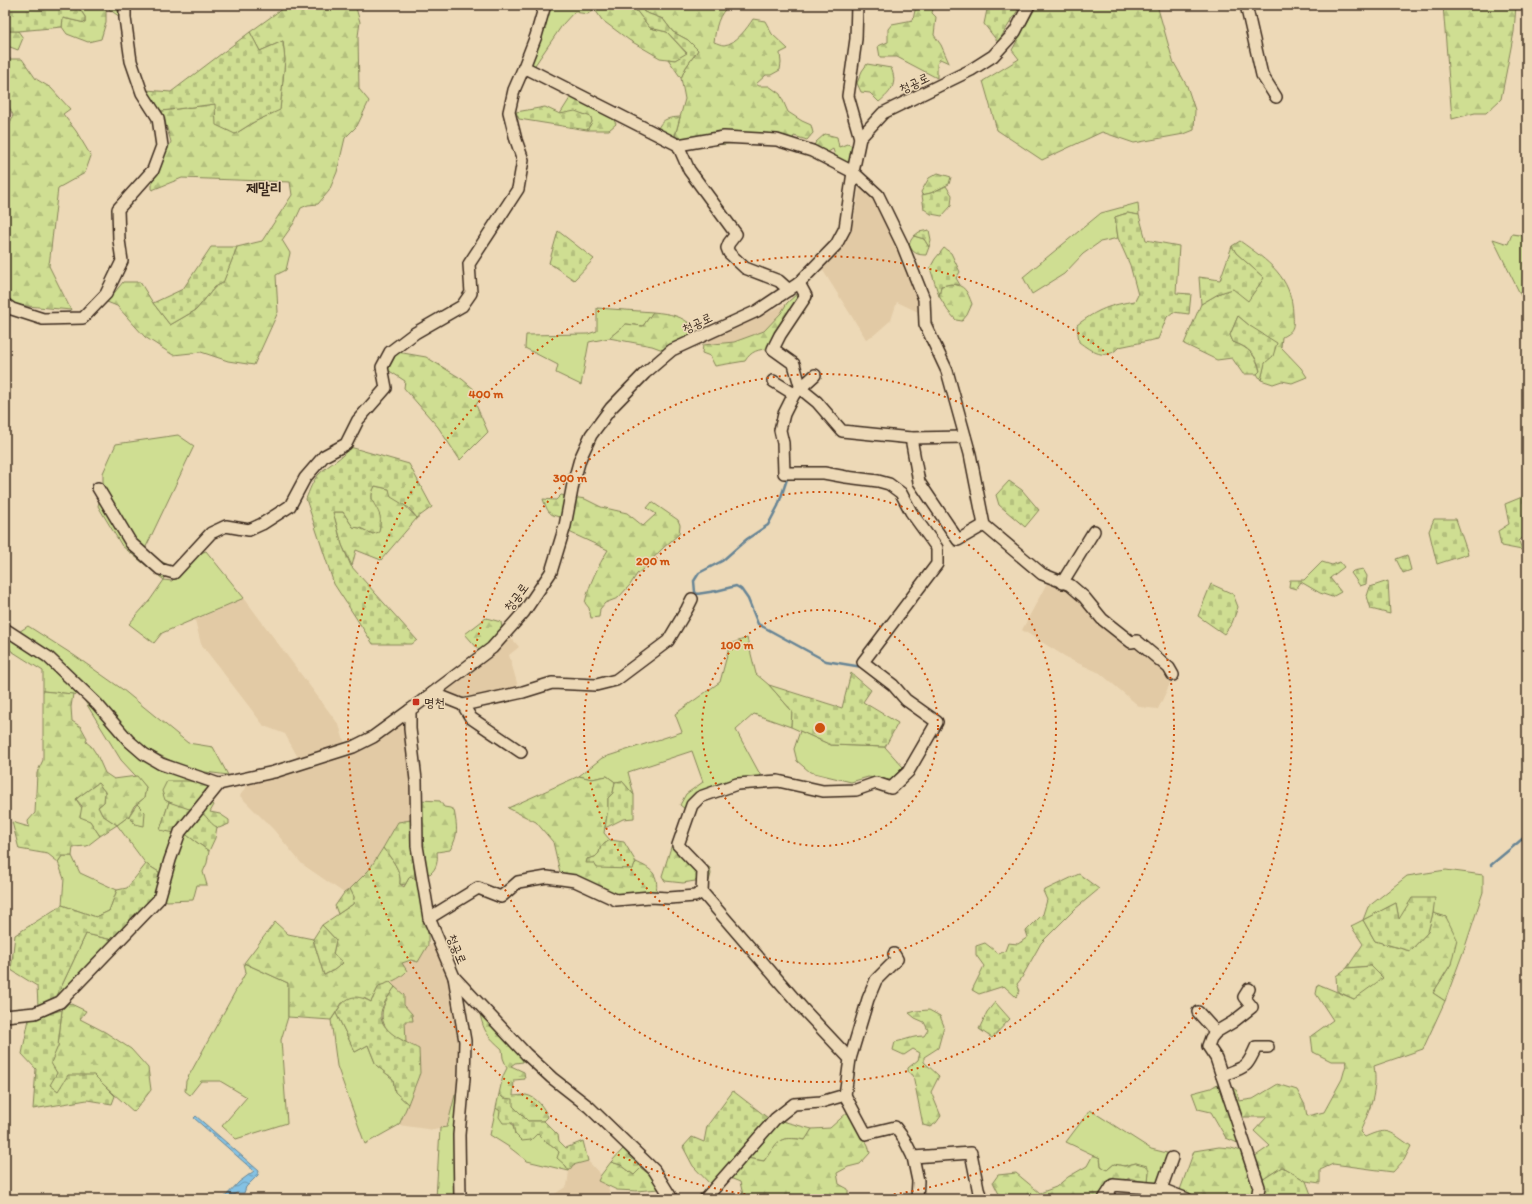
<svg xmlns="http://www.w3.org/2000/svg" width="1532" height="1204" viewBox="0 0 1532 1204" font-family="Itim,'Poor Story',sans-serif">
  <defs>
    <pattern id="forest-firs" width="22" height="20" patternUnits="userSpaceOnUse"><rect width="22" height="20" fill="#cfde92"/><path d="M5 1l3.5 6h-7zM16 11l3.5 6h-7z" fill="#b3bf7d"/></pattern>
    <pattern id="cemetery-stones" width="16" height="16" patternUnits="userSpaceOnUse"><rect width="16" height="16" fill="#cfde92"/><path d="M2 7V4a2 2 0 0 1 4 0v3zM10 15v-3a2 2 0 0 1 4 0v3z" fill="#b3bf7d"/></pattern>
    <pattern id="water-waves" width="16" height="10" patternUnits="userSpaceOnUse"><rect width="16" height="10" fill="#84c2e4"/><path d="M0 5q4-4 8 0t8 0" fill="none" stroke="#6d9eb8"/></pattern>
  </defs>
  <rect width="100%" height="100%" fill="#edd9b7"/>
  <filter id="ink" filterUnits="userSpaceOnUse"><feTurbulence type="fractalNoise" baseFrequency=".025" numOctaves="2"/><feDisplacementMap in="SourceGraphic" scale="8" xChannelSelector="R" yChannelSelector="G"/><feConvolveMatrix kernelMatrix="1 2 1 2 8 2 1 2 1" color-interpolation-filters="sRGB"/></filter>
  <g filter="url(#ink)">
    <g fill="#e2caa5">
      <path d="M860 183 880 195 931 318 897 302 891 320 874 335 866 339 822 269 843 243 854 219Z"/>
      <path d="M787 303 781 313 764 331 734 342 703 345 724 331 765 314Z"/>
      <path d="M1048 581 1071 588 1103 623 1142 641 1176 671 1158 709 1140 707 1100 673 1071 660 1022 630Z"/>
      <path d="M244 598 339 725 346 747 300 761 285 734 264 726 201 644 195 620Z"/>
      <path d="M509 635 519 647 509 655 519 690 463 702 439 693Z"/>
      <path d="M407 718 413 815 411 820 398 823 369 870 350 889 344 893 302 864 273 829 240 796 248 783 276 778 291 770Z"/>
      <path d="M428 945H434L452 988 460 1053 458 1083 447 1127 434 1130 399 1125 420 1073 419 1049 406 1042 405 1021H413L412 1014 404 1005 395 987 390 982 404 975 401 963 411 960 418 961Z"/>
      <path d="M588 1161 601 1175 598 1181 608 1186 611 1199H547L567 1186 569 1171 573 1165Z"/>
    </g>
    <g fill="#cfde92" stroke="#858458">
      <path d="M547 5H592L594 9 588 14 574 12 563 24 533 68 528 65Z"/>
      <path d="M1138 203 1139 215 1127 213 1115 217 1118 238 1100 242 1083 254 1064 274 1032 294 1023 277 1101 213Z"/>
      <path d="M1512 234 1527 236V304H1525L1493 239 1508 244Z"/>
      <path d="M597 308 653 312 643 326 626 324 609 338 589 342 581 385 556 373 558 365 525 348 526 335 588 334 597 331Z"/>
      <path d="M178 435 194 446 145 549 157 559 170 566 164 580 172 581 195 555 206 551 244 598 162 633 154 643 129 624 150 600 164 580 122 546 98 506 103 485V473L116 444Z"/>
      <path d="M28 626 75 656 122 689 188 743 213 747 228 775 190 770 143 747 139 756 198 782H186L165 800 169 802 160 830 184 833 209 851 207 863 203 872 207 885H197L193 900 167 901 156 895 159 872 146 864 117 825 129 816 135 824 145 812 137 804 144 798 146 787 121 760 81 695 43 691V671L10 650 8 639Z"/>
      <path d="M747 638 756 674 769 685 792 711 791 727 754 714 736 730 762 778 711 787 685 809 680 805 686 794 703 782 692 751 628 772 634 795 622 781 615 782 607 776 592 779 579 776 602 758 682 732 675 714 720 682 730 644Z"/>
      <path d="M800 731 831 745 885 747 903 767 890 780 868 777 851 782 810 772 797 761 794 749Z"/>
      <path d="M62 856H72L80 873 117 890 109 911 96 917 62 905 64 879 58 862Z"/>
      <path d="M1446 870 1483 875V892L1465 947 1445 1001 1433 993 1451 964 1446 917 1433 913 1434 898 1399 920 1396 903 1363 920 1368 907 1407 876Z"/>
      <path d="M86 934 113 940 56 998Z"/>
      <path d="M244 963 288 983V1017L281 1040 287 1123 236 1139 222 1126 247 1097 220 1081H201L190 1095 185 1091 186 1081 246 972Z"/>
      <path d="M336 1013 355 1052 368 1045 376 1065 393 1079 395 1092 408 1104 399 1125 365 1144 337 1066 331 1020Z"/>
      <path d="M458 1091 457 1199H436L440 1128 447 1127 455 1095Z"/>
      <path d="M496 1108C507 1114 513 1122 515 1134L538 1133C544 1143 552 1143 559 1152L558 1158 566 1166 569 1171 527 1161 509 1147 490 1135Z"/>
      <path d="M1090 1110 1151 1149 1175 1155 1166 1187 1148 1183 1149 1170 1136 1163 1124 1166 1114 1164 1107 1170 1101 1166 1100 1158 1066 1142Z"/>
      <path d="M778 1120 812 1129 806 1140C778 1136 780 1139 764 1161L746 1158Z"/>
    </g>
    <g fill="url(#forest-firs)" stroke="#858458">
      <path d="M77 5H116L120 17 106 7V22L101 39 88 42 67 34 62 27 63 18 85 23V17Z"/>
      <path d="M357 5 356 8 360 22 358 36 359 89 369 101 357 126 345 138 337 172 329 191 318 204 308 205 301 208 294 223 282 240 290 253 286 270 276 275 278 312 254 365 228 361 201 352 173 355 145 337 117 306 107 302 123 282H140L153 303 170 325 196 310 215 287 223 282 237 247 262 241 292 195 290 182 182 178 152 190V181L171 142 162 111 215 104 235 134 254 122 280 109 285 60 283 41 260 51 250 32 286 6Z"/>
      <path d="M592 5H632L650 28 667 32 687 54 675 60 660 58 629 40 602 20Z"/>
      <path d="M641 5H730C718 14 716 27 714 42 717 43 721 45 724 45 736 44 747 28 753 19L765 21 772 34 788 49 780 53 781 63 780 70 771 75H766L756 84 759 86H769L780 94 788 112 802 121 811 125 813 133 807 140 794 136 792 143H742L685 147 675 136 685 99 681 78 686 67 698 50 688 40 673 32 663 19 644 12Z"/>
      <path d="M931 5H934L932 13 936 17 934 35 941 45 949 63 940 59 937 64V78L897 57H880L878 46 888 42V29L892 24 913 20 915 10Z"/>
      <path d="M1037 5H1157L1173 61 1187 86 1195 110 1194 130 1184 134 1134 143 1102 132 1042 160 997 130 983 81 1019 59 1012 50Z"/>
      <path d="M1443 5H1516L1514 32 1501 99 1486 113H1475L1452 119Z"/>
      <path d="M5 24 9 31H18L23 38 18 50 5 45Z"/>
      <path d="M5 59H22L36 79 51 88 70 109 63 114 76 131 91 156 85 173 58 188 49 266 71 310 16 305 5 296V130L8 129 13 115 5 99Z"/>
      <path d="M867 64 891 68C898 84 891 92 879 102L870 93 861 92 857 83 862 71Z"/>
      <path d="M572 95 611 114 616 124 609 130H587L592 122C588 110 571 114 560 114Z"/>
      <path d="M825 134 837 137 839 147 847 144 853 146V159L845 165 836 159 833 149 825 154 813 147 816 142Z"/>
      <path d="M938 173 951 177 949 184 931 193 922 195 921 192 929 178Z"/>
      <path d="M914 236 924 239 929 247 926 255C917 255 913 253 909 245L911 240Z"/>
      <path d="M1240 241C1268 261 1292 277 1293 314 1294 327 1294 331 1282 337L1281 347 1301 368 1307 377 1292 383 1282 381 1273 384 1261 380 1265 362 1273 356 1250 326 1238 316 1230 335 1233 342C1248 347 1257 356 1260 372L1257 374H1243L1232 358 1217 360 1184 344 1201 304 1220 293 1264 278 1236 253 1232 246Z"/>
      <path d="M951 284C965 285 967 291 972 304L967 315 962 321 956 320 948 311 939 296 941 286Z"/>
      <path d="M798 293 795 305 769 349C759 349 751 351 745 361L715 366 710 356 702 353 703 345 734 342 764 331 781 313 787 303Z"/>
      <path d="M653 312C671 314 681 315 695 328 689 338 680 347 668 346L663 350 652 346 609 338 626 324 643 326Z"/>
      <path d="M397 352 426 357 462 379 482 396 476 405 488 432 460 460 438 427 404 388 405 381 388 370Z"/>
      <path d="M375 486 389 489 417 518 381 560 356 550 352 566 342 545 333 512H343L353 527 360 528 373 534 380 517C374 505 368 499 375 486Z"/>
      <path d="M561 495 585 499 601 507 627 513 643 526 656 514 647 508 652 502 678 520 680 525 679 534 662 549 643 569 637 574 630 585 618 598 605 603 600 609 599 617 591 618 589 608 585 603C589 584 598 566 608 550L569 532 570 518C552 516 549 517 543 499L556 500Z"/>
      <path d="M486 618 501 622 504 640 489 653 479 650 465 634Z"/>
      <path d="M43 691 73 694 71 707 72 721 81 727 87 738 86 742 91 746 97 755 105 773 114 779 137 776 146 787 144 798 134 806 129 816 117 825 102 815 98 807 104 802 105 792 98 783 76 799 100 836 87 846 73 847 72 856H62L58 862 48 854 19 849 12 822 29 827 28 821 35 813 37 773 43 760Z"/>
      <path d="M579 776 592 779 607 776 615 782 613 793 608 798V809L604 833 610 840 601 846 599 853 595 857 587 859 594 863 633 869 636 862C652 869 659 874 656 893L619 896 560 872 553 842 536 822 508 808Z"/>
      <path d="M167 781H204L221 789 219 794 210 800 214 805 210 812 220 814 229 820V824L219 828 211 825 203 813 178 806 165 800 162 791Z"/>
      <path d="M420 800 440 801 444 807 450 808 454 810C457 827 459 835 450 850L437 852C438 861 437 868 430 874L427 873 420 840Z"/>
      <path d="M672 844C684 856 697 859 710 868L711 874 709 881 707 879 683 883 665 881 662 876Z"/>
      <path d="M383 848C391 858 402 871 400 884L404 887 410 876 420 881 428 921V945L418 962 411 960 402 963 407 971C400 979 389 983 379 986L371 1002 364 998 342 1003 331 1020 288 1017V983L244 963 275 922 288 934 313 939 324 975 334 970 343 963 333 954 336 940 322 925 353 904 354 897 350 889 369 870Z"/>
      <path d="M1433 913 1446 917 1457 939 1451 964 1433 993 1445 1001 1423 1049 1374 1066C1378 1092 1370 1109 1360 1132L1365 1137C1389 1126 1390 1132 1411 1146L1404 1160 1393 1172 1333 1164 1320 1170V1183L1306 1181 1282 1167 1262 1180 1254 1157 1270 1146 1254 1131 1267 1117H1243L1240 1120V1144L1226 1138 1211 1112 1198 1109 1192 1093 1211 1088 1219 1083 1228 1084 1237 1091 1239 1101 1253 1099 1278 1084 1297 1090 1305 1105 1307 1116 1324 1112 1342 1079 1347 1061H1331L1313 1052 1311 1036 1333 1020 1316 994 1318 984 1354 999 1371 966 1347 968 1363 944 1351 926 1363 920 1375 941 1410 951 1428 932Z"/>
      <path d="M395 987 404 995V1005L412 1014 413 1021H405L406 1042C401 1039 394 1037 390 1033 375 1016 384 1002 395 987Z"/>
      <path d="M69 1003 86 1011 80 1019 105 1032 131 1049 148 1068 151 1090 134 1112 93 1075 58 1091 49 1085 57 1073 50 1063 58 1046 62 1010Z"/>
      <path d="M929 1010 940 1016 944 1026 938 1048 924 1057V1062L939 1076 931 1092 941 1116 936 1123 930 1127 923 1125 913 1075 908 1072V1068L918 1060 920 1053 913 1049 904 1055 893 1050 895 1042C906 1040 913 1036 924 1036L928 1030 924 1022 915 1018 909 1013 916 1011Z"/>
      <path d="M493 1011C505 1022 522 1045 523 1062L515 1063 511 1066 524 1072 525 1079 514 1080 513 1096C517 1096 522 1095 526 1095 537 1097 544 1108 548 1117L544 1121H528L499 1094 503 1076 507 1068 503 1058 502 1049C488 1036 484 1033 480 1014Z"/>
      <path d="M849 1111 868 1145 870 1153 860 1164 848 1167 837 1173 839 1184 848 1189V1199H744L740 1182 730 1178 746 1158 764 1161C780 1139 778 1136 805 1140L812 1129 830 1128Z"/>
      <path d="M1219 1147 1231 1148 1245 1152 1254 1185 1252 1199H1197L1180 1190 1194 1151Z"/>
      <path d="M1093 1155 1100 1158 1101 1166 1107 1170 1114 1164 1124 1166 1136 1163 1147 1166 1149 1170 1148 1183 1129 1178 1123 1182 1108 1199H998L1000 1196 993 1182 998 1175 1016 1173 1040 1193 1056 1187 1068 1177 1087 1166Z"/>
      <path d="M611 1162 621 1165 634 1175 641 1168 659 1182V1189L636 1191 617 1190 598 1181 601 1175Z"/>
    </g>
    <g fill="url(#cemetery-stones)" stroke="#858458">
      <path d="M5 5H77L85 17V23L63 18 62 27 18 31H9L5 24Z"/>
      <path d="M632 5H641L644 12 663 19 673 32 688 40 698 50 686 67 681 78 668 59 675 60 687 53 667 32 650 28Z"/>
      <path d="M988 5H1021L998 42 984 24Z"/>
      <path d="M250 32 260 51 283 41 285 60 280 110 254 122 235 134 216 125 215 104 162 111 156 106 146 90 171 92Z"/>
      <path d="M545 107 560 114 575 111 591 117 592 122 587 130 519 119 516 112Z"/>
      <path d="M680 117 675 136 672 139 657 131C662 118 668 118 680 117Z"/>
      <path d="M946 186 952 195 951 206 942 216 931 214 924 209 922 195 931 193Z"/>
      <path d="M1127 213 1139 215 1146 240 1179 246 1176 293 1191 294 1189 314 1173 312 1167 317 1158 339 1119 347C1106 362 1091 351 1079 342L1077 325C1098 309 1110 305 1135 301L1138 295 1130 265 1118 238 1115 217Z"/>
      <path d="M929 230 931 240 929 247 924 239 914 236 919 232Z"/>
      <path d="M558 231 594 259 574 280 549 263Z"/>
      <path d="M1232 246 1236 253 1264 278 1248 301 1233 289 1220 293 1201 304 1199 277 1220 280Z"/>
      <path d="M211 247H237L223 283 215 287 196 310 170 325 153 303 183 289Z"/>
      <path d="M944 248 951 253 960 272 956 278 960 285 951 284 941 286 939 296 930 268 935 259Z"/>
      <path d="M1238 316 1250 326 1277 343 1273 356 1265 363 1261 380 1257 374 1260 371C1257 355 1248 347 1233 342L1230 335Z"/>
      <path d="M350 447 409 464 432 507 417 518 409 508 391 497 389 489 375 486C367 501 376 503 380 516 381 520 380 527 379 532L373 534 360 528 353 527 343 512H333L342 545 351 566 417 640 412 644H373L334 584 306 499C309 491 313 480 319 474 329 464 342 459 350 447Z"/>
      <path d="M1009 481 1022 490 1039 510 1025 527 999 505 996 495Z"/>
      <path d="M1527 495V533L1519 541 1522 550 1501 546 1498 531 1509 524 1505 504Z"/>
      <path d="M1434 519H1456L1468 554 1437 564 1429 531Z"/>
      <path d="M1407 555 1411 570 1403 573 1396 559Z"/>
      <path d="M1322 562 1332 565 1340 562 1344 567 1330 578 1341 592 1332 597 1320 593 1301 582 1296 589 1289 587 1290 580H1304Z"/>
      <path d="M1363 569 1367 576 1366 584 1360 586 1351 573 1353 571Z"/>
      <path d="M1388 581 1390 614 1371 609 1367 596 1370 587Z"/>
      <path d="M1211 584 1233 594 1238 607 1232 623 1224 634 1198 616Z"/>
      <path d="M851 673 871 690 863 702 898 723 885 747 831 745 791 727 792 711 769 685 842 708Z"/>
      <path d="M622 781 634 795V818L623 819 605 828 608 809V798L613 793 615 782Z"/>
      <path d="M98 783 105 792 104 802 98 807 102 815 117 825 100 836 90 821 80 817 82 806 76 799Z"/>
      <path d="M169 802 192 810 175 833 160 830Z"/>
      <path d="M137 804 145 812 144 826 135 824 129 816Z"/>
      <path d="M199 812C207 814 209 824 217 827L215 838 209 851 184 833Z"/>
      <path d="M411 820 415 879 410 876 405 885 400 884C402 871 391 858 383 848L398 822Z"/>
      <path d="M610 840 624 842 636 862 633 869 597 868 594 863H586L587 859 595 857 599 853 601 846Z"/>
      <path d="M146 864 159 872 156 895 113 940 86 934 56 998 38 1006 37 986 11 970 15 935 62 905 96 917 109 911 117 890 127 888Z"/>
      <path d="M1079 874 1099 889 1075 909 1041 943 1021 979 1017 984 1020 991 1016 997 1004 986 979 994 972 990 984 966 976 955V946L985 943 999 954 1005 951 1008 943 1018 944 1028 937 1026 931 1043 914 1047 900 1043 891Z"/>
      <path d="M350 889 354 897 353 904 338 914 335 906 344 893Z"/>
      <path d="M1412 898H1435L1433 913 1428 932 1410 951 1375 941 1363 920 1396 903 1399 919Z"/>
      <path d="M322 925 336 940 333 954 343 963 334 970 324 975 313 939Z"/>
      <path d="M1371 966 1383 978 1354 999 1337 991 1336 976 1347 968Z"/>
      <path d="M390 982 395 987C390 994 383 1003 381 1012 378 1031 406 1042 419 1049L420 1073 408 1104 395 1092 393 1079 376 1065 368 1045 355 1052 336 1013C346 996 354 993 371 1002L379 986Z"/>
      <path d="M995 1002 1010 1019 992 1038 979 1029 987 1012Z"/>
      <path d="M62 1010 58 1046 51 1063 57 1073 50 1085 58 1091 68 1075H94L115 1096 112 1104 87 1100 33 1109 36 1069 22 1054 29 1019Z"/>
      <path d="M733 1091 768 1118 745 1144 711 1185 693 1166 683 1147 692 1137 704 1142 707 1126Z"/>
      <path d="M499 1094 503 1098 513 1099V1106L528 1121H544L558 1135 559 1141 566 1148 583 1141 588 1161 573 1165 569 1171 566 1166 557 1158 559 1152C552 1143 544 1143 538 1133L531 1140 522 1141 515 1134 513 1123H503L499 1117 500 1111 496 1108Z"/>
      <path d="M623 1149 641 1168 634 1175 621 1165 611 1162Z"/>
      <path d="M1282 1167 1306 1181 1312 1197 1321 1199H1263L1262 1180Z"/>
    </g>
    <path fill="url(#water-waves)" stroke="#678595" d="M196 1116 259 1171 258 1175 246 1187 244 1193H236L229 1199H223L239 1182 254 1171 194 1118Z"/>
    <g fill="none" stroke-linecap="round" stroke-linejoin="round">
      <g stroke="#678595" stroke-width="2.5">
        <path d="M787 479 778 506 768 525 747 539 722 561 699 573 694 581 695 592 697 594 716 591 736 586 741 589 748 599 758 624 826 661 862 667"/>
        <path d="M1491 865 1527 835"/>
      </g>
      <defs>
        <g id="minor">
          <path d="M857 5 856 39 848 96 860 138"/>
          <path d="M1246 5 1262 75 1276 97"/>
          <path d="M524 67 536 36 545 5"/>
          <path d="M678 145 724 137 777 140 812 151 853 172 878 195 902 244 924 299 925 324 947 371 970 454 984 525 1042 574 1070 585 1084 597 1102 619 1131 642 1137 641 1169 668 1173 675"/>
          <path d="M799 283 806 296 780 335 773 349 794 364 801 389 817 402 842 431 911 438 965 437"/>
          <path d="M5 304 12 309 43 319 83 318 106 294 122 261 119 240 118 209 153 170 162 146 158 118 142 93 131 61 125 18V5"/>
          <path d="M773 381 794 394 815 375"/>
          <path d="M794 394 784 414 780 430 783 443 784 473H824L846 477 878 481 889 484 901 493 911 512 937 548V564L863 662 893 685 906 700 937 722 908 772 891 788 876 783 856 790 823 791 778 781 737 784 700 797 692 805 678 845 703 871 702 892 804 1010 850 1059"/>
          <path d="M911 438 919 482 958 540 984 525"/>
          <path d="M98 488 131 543 160 569 174 573 211 533 226 526 249 530 262 524 290 506 305 478 324 456 346 444 358 420 386 388 382 367 390 352 415 333 462 306 471 293 469 264 518 189 523 160 516 140 509 112 514 90 524 67 678 145 689 170 736 234 729 243 727 248 729 253 745 268 779 281 789 290"/>
          <path d="M1062 583 1094 531"/>
          <path d="M5 629 48 657 97 704 129 741 144 754 161 764 219 784"/>
          <path d="M433 693 463 705 523 692 552 683 596 685 616 680 668 641 687 609 692 599"/>
          <path d="M463 705 471 718 521 752"/>
          <path d="M219 784 274 772 353 747 373 737 410 710"/>
          <path d="M429 918 478 888 501 897 518 882 547 877 575 881 616 900 650 897 669 898 695 896 702 892"/>
          <path d="M454 977 526 1054 552 1078 589 1107 654 1170 672 1199"/>
          <path d="M1198 1012 1216 1032 1211 1038 1208 1046 1216 1058 1222 1076"/>
          <path d="M5 1016 35 1013 60 1002 159 899 170 860 180 832 219 784"/>
          <path d="M1216 1032 1233 1022 1252 1007 1244 997 1249 989"/>
          <path d="M845 1095 850 1059 868 999 876 980 897 959 894 954"/>
          <path d="M913 1157 918 1181 917 1199"/>
          <path d="M1161 1189 1172 1158"/>
          <path d="M460 1199 459 1135 464 1078 465 1041 454 977 429 918 417 846 416 780 410 729V710L492 648 524 612 551 572 565 526 573 484 580 459 591 435 611 408 645 373 672 350 757 311 799 283 836 245 845 228 853 172 860 138 883 113 971 70 993 56 1015 32 1029 5"/>
          <path d="M705 1199 775 1119 794 1104 821 1102 845 1095 866 1134 895 1127 904 1139 913 1157 971 1153 979 1193 984 1199"/>
          <path d="M1104 1199 1113 1185 1161 1189 1187 1199"/>
          <path d="M1257 1199 1259 1187 1222 1076C1245 1065 1245 1072 1256 1047H1268"/>
        </g>
      </defs>
      <use href="#minor" stroke="#3b2a1e" stroke-width="14"/>
      <use href="#minor" stroke="#edd9b7" stroke-width="11"/>
    </g>
  </g>
  <g fill="none" stroke="#ce520f" stroke-width="2" stroke-dasharray="2 4">
    <circle cx="820" cy="728" r="118"/>
    <circle cx="820" cy="728" r="236"/>
    <circle cx="820" cy="728" r="354"/>
    <path d="M787 1199A472 472 0 1 1 853 1199"/>
  </g>
  <rect fill="#c8321e" stroke="#edd9b7" stroke-width="1.5" x="412" y="698" width="8" height="8" rx="2"/>
  <g text-anchor="middle" dominant-baseline="central" stroke-width="3" stroke-linejoin="round" paint-order="stroke">
    <g font-size="13" fill="#3b2a1e" stroke="#edd9b7">
      <text transform="translate(914 83) rotate(-25)">청공로</text>
      <text transform="translate(697 323) rotate(-25)">청공로</text>
      <text transform="translate(516 597) rotate(-53)">청공로</text>
      <text transform="translate(457 949) rotate(68)">청공로</text>
    </g>
    <g font-size="13" fill="#3b2a1e" stroke="#edd9b7" text-anchor="start">
      <text x="424" y="702">명천</text>
    </g>
    <g font-size="15" font-weight="bold" fill="#3b2a1e" stroke="#edd9b7">
      <text x="264" y="188">제말리</text>
    </g>
  </g>
  <circle cx="820" cy="728" r="6" fill="#ce520f" stroke="#edd9b7" stroke-width="2"/>
  <g font-size="12" text-anchor="middle" font-weight="bold" fill="#ce520f" stroke="#edd9b7" stroke-width="3" stroke-linejoin="round" paint-order="stroke">
    <text x="486" y="398">400 m</text>
    <text x="570" y="482">300 m</text>
    <text x="653" y="565">200 m</text>
    <text x="737" y="649">100 m</text>
  </g>
  <rect width="1532" height="1204" fill="none" stroke="#edd9b7" stroke-width="20"/>
  <rect x="10" y="10" width="1512" height="1184" fill="none" stroke="#3b2a1e" stroke-width="1.5" filter="url(#ink)"/>
</svg>
